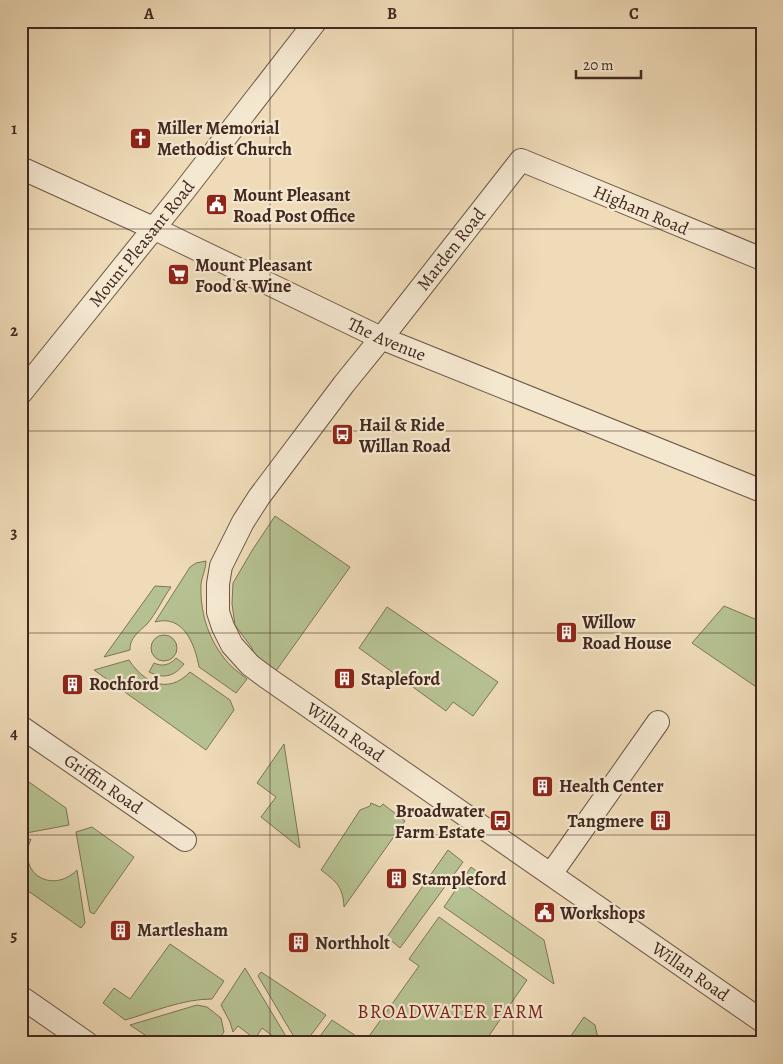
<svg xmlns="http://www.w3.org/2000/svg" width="783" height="1064" viewBox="0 0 783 1064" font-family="Alegreya,serif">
  <rect width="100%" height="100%" fill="#efdbb8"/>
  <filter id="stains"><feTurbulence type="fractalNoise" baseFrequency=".004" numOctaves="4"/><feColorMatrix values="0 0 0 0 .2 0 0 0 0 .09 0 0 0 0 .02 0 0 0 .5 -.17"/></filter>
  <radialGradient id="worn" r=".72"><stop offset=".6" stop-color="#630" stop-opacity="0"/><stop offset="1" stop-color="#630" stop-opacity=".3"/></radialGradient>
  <g fill="#b6c191" stroke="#7c7558">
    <path d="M275 516 350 567 273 675 256 662 252 648 235 625 232 604 233 583 253 549Z"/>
    <path d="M206 561C206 569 202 576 201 584 200 611 207 636 224 658 230 666 239 673 247 679L236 693 199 667C195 645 184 614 155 622L190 567 196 563Z"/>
    <path d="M155 586 171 587C163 598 156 614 147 624 140 631 129 638 130 650L104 657Z"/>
    <path d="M724 606 762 622V691L692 643Z"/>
    <path d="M387 607 498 682 473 716 453 702 446 711 359 648Z"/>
    <circle cx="164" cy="648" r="13"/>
    <path d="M176 658 184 664C174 677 163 679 149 672L154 663C162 667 170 665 176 658Z"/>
    <path d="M129 660C144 683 168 695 190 672L230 700 234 710 206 750 94 670Z"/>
    <path d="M284 744 300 848 261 817 276 797 257 783Z"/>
    <path d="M26 780 66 808 69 825 21 834V786Z"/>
    <path d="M371 803 380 807 383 804 405 821 344 907C343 887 337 882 321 870L360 810 370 806Z"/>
    <path d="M92 827 134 857 94 914 90 912 76 832Z"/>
    <path d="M31 839C16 873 52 895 77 870L85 923 81 928 21 886V841Z"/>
    <path d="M448 850 463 862 400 948 387 937Z"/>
    <path d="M471 867 479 873 469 887 544 940 554 984 444 907Z"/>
    <path d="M439 917 527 980 484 1043H315L332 1020 365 1042 419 966 409 959Z"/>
    <path d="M170 944 224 981 212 999C182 999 153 1012 125 1020L103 1003 114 988 130 999Z"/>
    <path d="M245 968 290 1043H282L262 1028 255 1039 238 1026 233 1032 230 1022 221 1005Z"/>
    <path d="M261 972 326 1015 305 1043 297 1042 258 976Z"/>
    <path d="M197 1005 207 1007 221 1018 224 1032 216 1043H157L130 1025Z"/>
    <path d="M584 1017 595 1025 599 1043H566Z"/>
  </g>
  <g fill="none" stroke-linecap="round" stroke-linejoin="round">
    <defs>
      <g id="street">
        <path id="s1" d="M21 168 153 228 381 338 762 491"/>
        <path id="s2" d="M762 259 521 160 391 326 344 384 259 497 243 522 221 566 218 584V612L223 627 232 645 250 665 266 677 762 1021"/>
        <path id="s3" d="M21 393 184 191 316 21"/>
        <path id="s4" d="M21 727 185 840"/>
        <path d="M551 874 658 722"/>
        <path d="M21 997 87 1043"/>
      </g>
    </defs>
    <use href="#street" stroke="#6d5646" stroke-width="24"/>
    <use href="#street" stroke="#f5e8d1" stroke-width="22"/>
  </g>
  <path fill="none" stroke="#422920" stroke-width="1" stroke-opacity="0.55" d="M270 21V1043M513 21V1043M21 229H762M21 431H762M21 633H762M21 835H762"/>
  <defs>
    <symbol id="church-square" viewBox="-11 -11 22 22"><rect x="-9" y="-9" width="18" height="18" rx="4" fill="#8f2418" stroke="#f5e8d1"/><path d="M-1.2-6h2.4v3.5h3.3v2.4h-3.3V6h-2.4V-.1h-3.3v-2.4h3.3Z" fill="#fff"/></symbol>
    <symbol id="civic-square" viewBox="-11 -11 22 22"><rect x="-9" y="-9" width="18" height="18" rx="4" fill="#8f2418" stroke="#f5e8d1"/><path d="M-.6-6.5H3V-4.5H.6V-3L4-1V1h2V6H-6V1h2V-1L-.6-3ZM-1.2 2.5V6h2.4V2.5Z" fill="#fff"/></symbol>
    <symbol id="supermarket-square" viewBox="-11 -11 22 22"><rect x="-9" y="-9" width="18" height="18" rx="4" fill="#8f2418" stroke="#f5e8d1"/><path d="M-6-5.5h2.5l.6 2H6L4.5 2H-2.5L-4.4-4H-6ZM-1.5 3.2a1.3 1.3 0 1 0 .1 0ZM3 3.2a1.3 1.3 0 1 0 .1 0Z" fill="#fff"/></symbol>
    <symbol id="bus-square" viewBox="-11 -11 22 22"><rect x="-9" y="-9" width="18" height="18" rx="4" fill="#8f2418" stroke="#f5e8d1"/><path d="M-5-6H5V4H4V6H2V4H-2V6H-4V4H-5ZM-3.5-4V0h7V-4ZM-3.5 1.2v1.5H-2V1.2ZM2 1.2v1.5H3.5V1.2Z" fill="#fff"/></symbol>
    <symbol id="building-square" viewBox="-11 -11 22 22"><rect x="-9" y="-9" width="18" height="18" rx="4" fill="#8f2418" stroke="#f5e8d1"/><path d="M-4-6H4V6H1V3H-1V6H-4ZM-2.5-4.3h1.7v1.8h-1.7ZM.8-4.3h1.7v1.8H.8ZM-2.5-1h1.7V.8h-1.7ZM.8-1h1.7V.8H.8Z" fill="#fff"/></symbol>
  </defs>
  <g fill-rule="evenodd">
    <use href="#church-square" x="128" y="126" width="25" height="25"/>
    <use href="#civic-square" x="204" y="192" width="25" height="25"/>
    <use href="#supermarket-square" x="166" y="262" width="25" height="25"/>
    <use href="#bus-square" x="330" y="422" width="25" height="25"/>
    <use href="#building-square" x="554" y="620" width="25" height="25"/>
    <use href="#building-square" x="332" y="666" width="25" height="25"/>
    <use href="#building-square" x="60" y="672" width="25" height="25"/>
    <use href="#building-square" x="530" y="774" width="25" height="25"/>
    <use href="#bus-square" x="488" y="808" width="25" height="25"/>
    <use href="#building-square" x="648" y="808" width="25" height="25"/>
    <use href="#building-square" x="384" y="866" width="25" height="25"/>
    <use href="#civic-square" x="532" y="900" width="25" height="25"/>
    <use href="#building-square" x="108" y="918" width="25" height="25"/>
    <use href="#building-square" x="286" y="930" width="25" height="25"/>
  </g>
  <g text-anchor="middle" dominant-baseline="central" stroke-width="4.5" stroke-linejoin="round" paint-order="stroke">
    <g font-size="18" font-weight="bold" fill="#422920" stroke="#f5e8d1" text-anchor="start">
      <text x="157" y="128">Miller Memorial<tspan x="157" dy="21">Methodist Church</tspan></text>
      <text x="233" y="195">Mount Pleasant<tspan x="233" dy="21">Road Post Office</tspan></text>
      <text x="195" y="265">Mount Pleasant<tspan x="195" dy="21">Food &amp; Wine</tspan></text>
      <text x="359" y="425">Hail &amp; Ride<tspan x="359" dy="21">Willan Road</tspan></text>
      <text x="582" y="622">Willow<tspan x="582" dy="21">Road House</tspan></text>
      <text x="361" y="679">Stapleford</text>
      <text x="89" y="684">Rochford</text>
      <text x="559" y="786">Health Center</text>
      <text x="485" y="811" text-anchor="end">Broadwater<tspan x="485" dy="21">Farm Estate</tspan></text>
      <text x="644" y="821" text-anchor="end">Tangmere</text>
      <text x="412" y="879">Stampleford</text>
      <text x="560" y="913">Workshops</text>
      <text x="137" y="930">Martlesham</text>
      <text x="315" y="943">Northholt</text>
    </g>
    <g font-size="18" fill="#422920" stroke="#f5e8d1">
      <text transform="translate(641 210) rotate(23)">Higham Road</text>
      <text stroke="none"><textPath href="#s3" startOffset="192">Mount Pleasant Road</textPath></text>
      <text transform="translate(451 249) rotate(-52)">Marden Road</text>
      <text stroke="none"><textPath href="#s1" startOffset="404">The Avenue</textPath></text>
      <text stroke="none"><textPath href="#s2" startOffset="992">Willan Road</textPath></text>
      <text stroke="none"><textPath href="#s4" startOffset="100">Griffin Road</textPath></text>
      <text stroke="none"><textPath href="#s2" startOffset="1412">Willan Road</textPath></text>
    </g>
    <g font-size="19" letter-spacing="1" fill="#7a1f14" stroke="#f5e8d1">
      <text x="451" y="1012">BROADWATER FARM</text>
    </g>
  </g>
  <rect width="783" height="1064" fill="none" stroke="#efdbb8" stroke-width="55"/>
  <path d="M576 70v8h65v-8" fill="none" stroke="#422920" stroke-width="2.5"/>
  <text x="583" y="70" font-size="15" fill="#422920" stroke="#f5e8d1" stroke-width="4" paint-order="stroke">20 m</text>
  <rect x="28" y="28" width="728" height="1008" fill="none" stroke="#422920" stroke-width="2"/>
  <g font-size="16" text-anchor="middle" font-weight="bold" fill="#422920">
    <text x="149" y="19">A</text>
    <text x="392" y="19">B</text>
    <text x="634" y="19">C</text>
    <text x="14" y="134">1</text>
    <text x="14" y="336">2</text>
    <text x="14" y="538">3</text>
    <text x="14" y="739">4</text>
    <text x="14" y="941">5</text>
  </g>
  <rect width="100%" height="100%" filter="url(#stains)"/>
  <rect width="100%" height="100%" fill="url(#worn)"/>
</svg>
